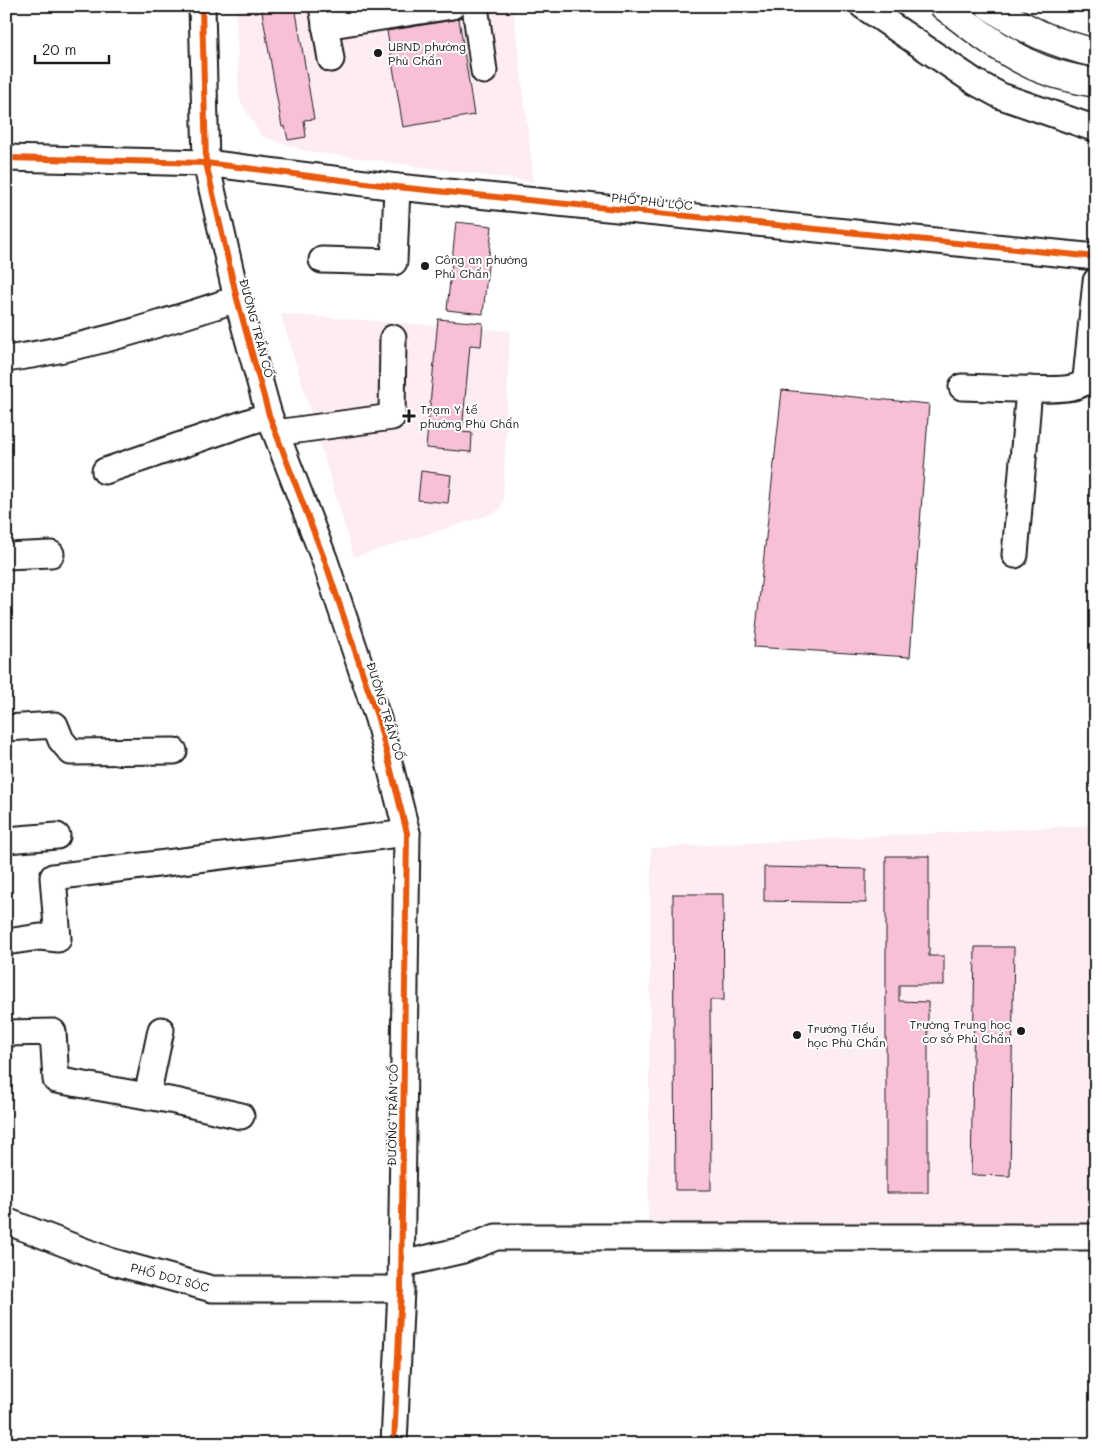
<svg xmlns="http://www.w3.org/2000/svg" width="1102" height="1450" viewBox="0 0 1102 1450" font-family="Mali,sans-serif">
  <rect width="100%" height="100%" fill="#fff"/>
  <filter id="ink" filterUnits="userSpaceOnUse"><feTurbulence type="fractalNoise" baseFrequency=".02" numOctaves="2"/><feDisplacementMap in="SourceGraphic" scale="10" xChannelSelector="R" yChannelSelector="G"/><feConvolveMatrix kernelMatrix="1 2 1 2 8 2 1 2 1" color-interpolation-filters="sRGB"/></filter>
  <g filter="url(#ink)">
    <g fill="#fdecf3">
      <path d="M236 6H513L534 182 306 151 261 136 239 99Z"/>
      <path d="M281 314 510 331 503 502 499 510 486 516 354 557Z"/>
      <path d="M1096 825V1228H942L648 1222 651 848Z"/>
    </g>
    <g fill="#f7c0d7" stroke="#1c1c1c">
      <path d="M261 6H295L314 119 304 120 306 137 288 140 285 126 282 127Z"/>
      <path d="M459 19 474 115 403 127 387 31Z"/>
      <path d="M456 222 492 226 483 314 447 310Z"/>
      <path d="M438 319 483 323 481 346 470 345 462 432 472 433 471 452 426 448Z"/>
      <path d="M782 390 929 404 910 657 754 647Z"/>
      <path d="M421 471 451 475 448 503 418 500Z"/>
      <path d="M886 856H929V956H944V985H899V1001L928 1002V1193H886Z"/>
      <path d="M764 867 866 869V903L764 901Z"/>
      <path d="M673 894H723L724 1000H710L711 1190H675Z"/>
      <path d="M975 947H1014L1010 1176 971 1175Z"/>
    </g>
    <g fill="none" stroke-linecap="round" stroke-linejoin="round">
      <defs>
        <g id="minor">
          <path d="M202 6 206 163 237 299 269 415 325 561 378 719 407 833 401 1289 394 1444"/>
          <path d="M322 6 331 59"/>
          <path d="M475 6 484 71"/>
          <path d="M863 6 975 82 1001 96 1096 129"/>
          <path d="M325 26 452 6"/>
          <path d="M6 158 206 163 397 187 1096 257"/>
          <path d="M322 260 394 262 397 187"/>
          <path d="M6 359C89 348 159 324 237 299"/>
          <path d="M962 387C982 387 1069 394 1081 384 1083 383 1085 380 1086 378L1096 281"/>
          <path d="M276 433 392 417 393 338"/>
          <path d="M105 471 269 415"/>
          <path d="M1015 555 1029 389"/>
          <path d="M6 556 51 554"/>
          <path d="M6 728 55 725 61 740 71 752 174 751"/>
          <path d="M6 840 57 836"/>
          <path d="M6 942 40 937 58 939 53 877 407 833"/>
          <path d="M6 1033 53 1032 56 1080 175 1101 241 1116"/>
          <path d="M147 1096 161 1030"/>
          <path d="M6 1221 110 1261 212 1289H401"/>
          <path d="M402 1264 463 1250 496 1237H1096"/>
        </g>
        <g id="highway">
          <path d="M944 6C971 27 998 48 1028 63 1049 74 1073 79 1096 83"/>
          <path d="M990 6C1027 31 1053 43 1096 53"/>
        </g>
      </defs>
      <use href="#minor" stroke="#1c1c1c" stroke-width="29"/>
      <use href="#highway" stroke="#1c1c1c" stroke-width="31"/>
      <use href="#minor" stroke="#fff" stroke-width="25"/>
      <use href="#highway" stroke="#fff" stroke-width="28"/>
      <defs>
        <g id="cycleway">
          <path d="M202 6 206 163 237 299 269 415 325 561 378 719 407 833 401 1289 394 1444"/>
          <path d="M6 158 206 163 397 187 1096 257"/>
        </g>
      </defs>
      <use href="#cycleway" stroke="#fff" stroke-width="9"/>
      <use href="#cycleway" stroke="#e8590c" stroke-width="6"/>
    </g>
  </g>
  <g fill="#1c1c1c" stroke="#fff" stroke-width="2">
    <circle cx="378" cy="53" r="5"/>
    <circle cx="425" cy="266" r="5"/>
    <path d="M406.5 408.5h5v5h5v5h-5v5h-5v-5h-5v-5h5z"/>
    <circle cx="1021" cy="1031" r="5"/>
    <circle cx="797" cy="1035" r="5"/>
  </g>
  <g text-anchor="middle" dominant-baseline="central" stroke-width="4" stroke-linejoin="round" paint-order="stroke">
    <g font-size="12" fill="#1c1c1c" stroke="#fff" text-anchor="start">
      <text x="388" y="46">UBND phường<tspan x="388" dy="14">Phù Chẩn</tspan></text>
      <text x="435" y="259">Công an phường<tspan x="435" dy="14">Phù Chẩn</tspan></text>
      <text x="420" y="409">Trạm Y tế<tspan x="420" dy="14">phường Phù Chẩn</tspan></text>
      <text x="1011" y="1024" text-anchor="end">Trường Trung học<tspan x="1011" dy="14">cơ sở Phù Chẩn</tspan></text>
      <text x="807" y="1028">Trường Tiểu<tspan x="807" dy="14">học Phù Chẩn</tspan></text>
    </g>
    <g font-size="12" fill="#1c1c1c" stroke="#fff">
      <text transform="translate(652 201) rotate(6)">PHỐ PHÙ LỘC</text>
      <text transform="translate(257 328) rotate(75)">ĐƯỜNG TRẦN CỐ</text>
      <text transform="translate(386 711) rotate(73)">ĐƯỜNG TRẦN CỐ</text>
      <text transform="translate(392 1115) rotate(-89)">ĐƯỜNG TRẦN CỐ</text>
      <text transform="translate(170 1277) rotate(15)">PHỐ DOI SÓC</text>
    </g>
  </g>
  <rect width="1102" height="1450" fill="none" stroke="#fff" stroke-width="25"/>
  <rect x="12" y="12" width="1077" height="1425" fill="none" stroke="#1c1c1c" stroke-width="2" filter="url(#ink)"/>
  <path d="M35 55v8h74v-8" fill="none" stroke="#1c1c1c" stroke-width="2.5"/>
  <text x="42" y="55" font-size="15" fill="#1c1c1c" stroke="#ffffff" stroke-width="4" paint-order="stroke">20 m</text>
</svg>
